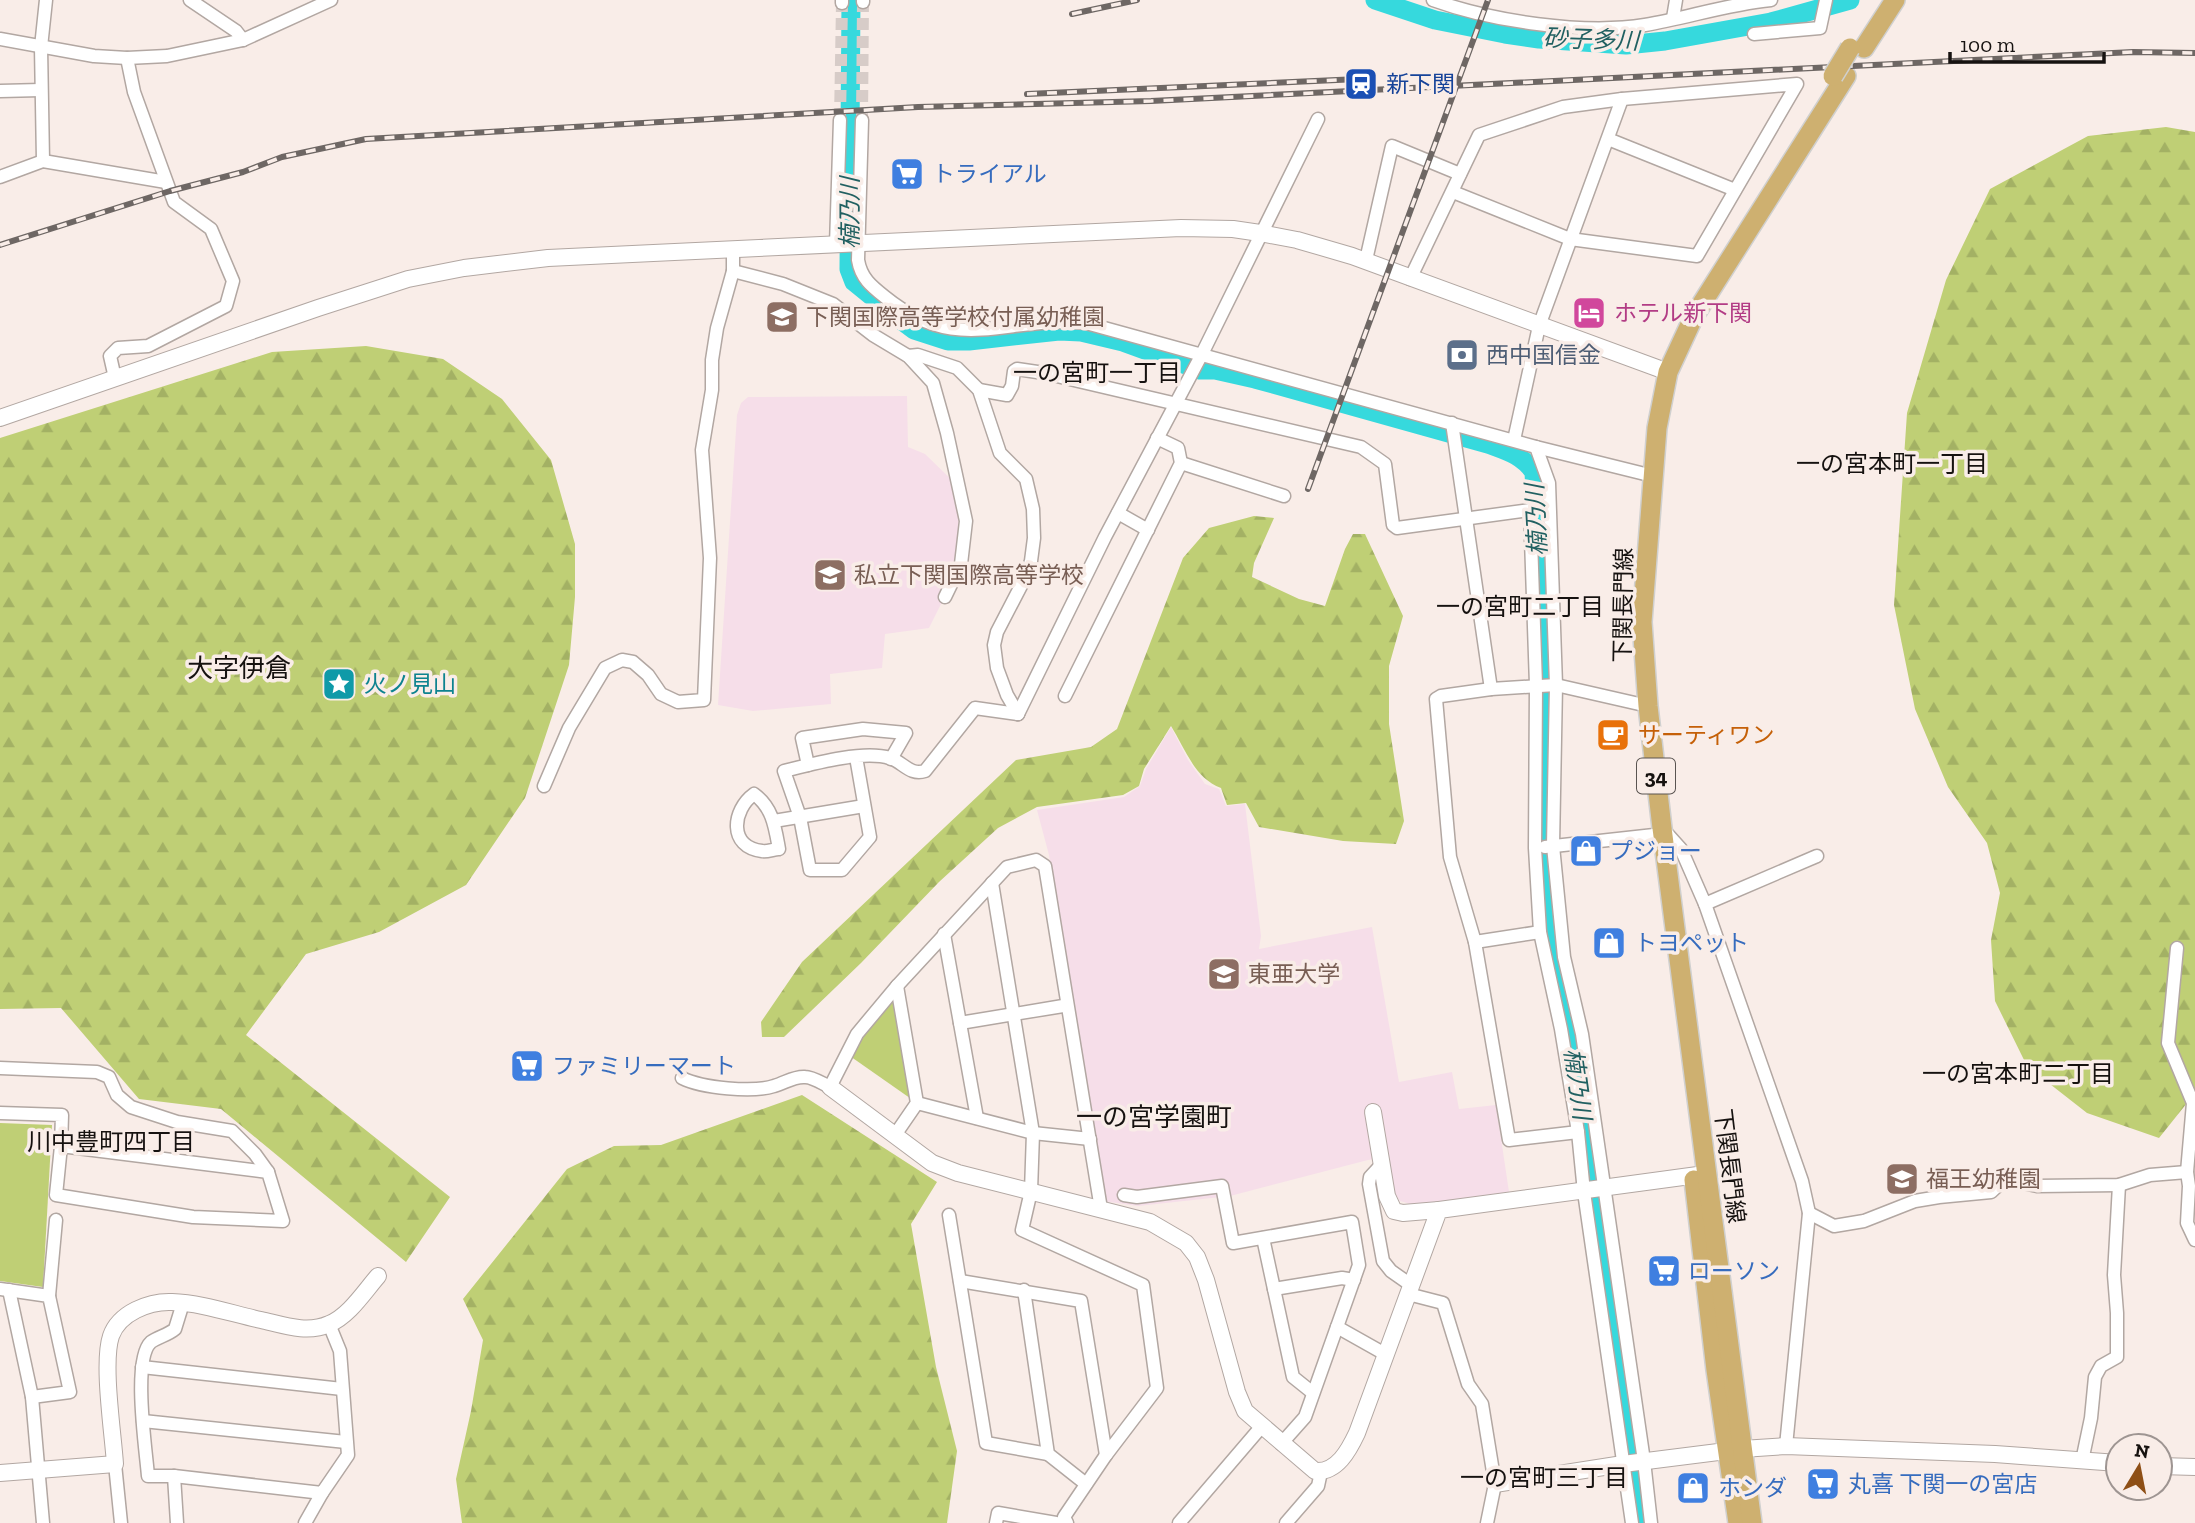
<svg xmlns="http://www.w3.org/2000/svg" width="2195" height="1523" viewBox="0 0 2195 1523" font-family="'Zilla Slab','Noto Sans JP',serif">
  <defs>
    <pattern id="forest-firs" width="22" height="20" patternUnits="userSpaceOnUse" patternTransform="scale(1.75)"><rect width="22" height="20" fill="#bfcf75"/><path d="M5 1l3.5 6h-7zM16 11l3.5 6h-7z" fill="#a3b164"/></pattern>
  </defs>
  <rect width="100%" height="100%" fill="#f9ede8"/>
  <g fill="#f6dee9">
    <path d="M907 396 908 447 925 454 961 489V564L929 628 885 634 882 668 830 674 831 704 753 711 718 705 737 415 741 403 748 397Z"/>
    <path d="M1171 727 1188 760 1205 784 1219 789 1226 806 1245 804 1261 936 1259 949 1372 927 1399 1082 1452 1072 1459 1109 1496 1105 1509 1192 1414 1205 1400 1201 1394 1193 1389 1157 1368 1160 1230 1196 1138 1206 1103 1201 1049 855 1037 810 1124 797 1140 786 1146 769Z"/>
  </g>
  <g fill="url(#forest-firs)">
    <path d="M2166 127 2195 132V1093L2159 1138 2087 1113 2027 1066 1995 1001 1991 940 2000 893 1987 843 1948 787 1915 709 1894 605 1907 413 1946 280 1990 189 2088 136Z"/>
    <path d="M366 346 443 359 502 399 551 460 575 544V597L569 665 525 798 466 885 379 932 306 954 246 1035 450 1197 406 1262 221 1109 139 1099 61 1008 0 1009V438L272 352Z"/>
    <path d="M1254 516 1274 518 1254 563 1252 577 1299 599 1325 606 1345 549 1353 534H1365L1403 616 1389 666V724L1404 821 1396 844 1343 841 1259 827 1246 803 1227 805 1221 788C1194 778 1185 748 1171 726L1144 769 1139 786 1123 795 1037 807 998 828 939 882 861 963 784 1037H762L761 1022 802 962 1016 760 1091 747 1117 729 1183 558 1209 528Z"/>
    <path d="M802 1095 937 1182 911 1224 936 1367 957 1451 947 1523H462L456 1479 471 1411 483 1340 463 1299 567 1169 614 1146 661 1145Z"/>
  </g>
  <g fill="#bfcf75">
    <path d="M897 986 917 1103 847 1054Z"/>
    <path d="M0 1123 52 1125 43 1287 0 1281Z"/>
  </g>
  <g fill="none" stroke-linecap="round" stroke-linejoin="round">
    <g stroke="#36d9dd" stroke-width="19">
      <path d="M851 0 849 269 854 282 902 321 914 330 948 341H969L1059 331 1081 332 1123 342 1200 370H1215L1255 379 1488 444C1507 451 1522 455 1534 472L1544 677 1547 916 1557 977 1567 1013 1642 1523"/>
      <path d="M1375 0 1435 20 1505 34 1539 39 1626 45 1665 41 1771 22 1850 0"/>
    </g>
    <g stroke="#d7ccc8" stroke-width="12" stroke-dasharray="12 6" stroke-linecap="butt">
      <path d="M840 120 842 3"/>
      <path d="M862 120 863 2"/>
    </g>
    <defs>
      <g id="minor">
        <path d="M190 0 236 31 243 40"/>
        <path d="M1433 0C1491 21 1583 35 1645 25 1687 18 1728 4 1771 0"/>
        <path d="M863 2V0"/>
        <path d="M842 3V0"/>
        <path d="M1673 18 1676 0"/>
        <path d="M1754 34 1820 28 1826 0"/>
        <path d="M0 39 94 56 127 58 167 56 243 40 331 0"/>
        <path d="M0 91 41 90"/>
        <path d="M862 120 858 260C861 278 871 286 885 297 959 357 1005 315 1086 323L1536 447 1653 476"/>
        <path d="M1608 139 1735 190"/>
        <path d="M43 161 41 47 46 0"/>
        <path d="M0 177 43 161 166 182"/>
        <path d="M836 245 840 120"/>
        <path d="M1366 260 1392 146 1460 174"/>
        <path d="M733 271 783 284 833 304 873 335 908 356 933 383 947 433 966 521 961 564 945 597"/>
        <path d="M1410 279 1479 135 1563 107 1622 99 1797 84 1697 256 1570 239 1453 192"/>
        <path d="M908 356 918 355 957 368 979 390 1000 453 1026 479 1033 509 1034 538 1031 561 1024 580 997 632 994 645 997 668 1007 695 1018 714"/>
        <path d="M115 378 110 356 118 348 148 346 226 306 233 281 211 229 174 202 134 92 127 58"/>
        <path d="M979 390 1007 395 1012 386 1014 371 1017 369 1044 373 1361 447 1385 464 1393 525 1397 528 1530 510 1536 685 1535 848 1540 932 1561 1029 1578 1132 1584 1192 1632 1523"/>
        <path d="M1452 423 1491 689 1556 685 1648 706"/>
        <path d="M1514 440 1539 326 1622 99"/>
        <path d="M1536 447 1549 483 1556 685 1553 846 1564 957 1582 1034 1644 1461 1651 1523"/>
        <path d="M1181 463 1284 496"/>
        <path d="M1118 513 1148 530"/>
        <path d="M1491 689 1441 696 1436 699 1450 857 1475 942 1509 1140 1578 1132"/>
        <path d="M1065 696 1181 463 1178 448 1157 438"/>
        <path d="M1018 714 1105 537 1202 354 1318 119"/>
        <path d="M856 757 870 837 842 870H810L800 817 784 771C812 764 862 750 890 758 903 762 910 776 925 771L975 708 1018 714"/>
        <path d="M808 765 802 738 863 729 906 733 891 759"/>
        <path d="M544 786 569 728 605 668 622 660 633 662 648 675 661 694 678 702 704 700 710 558 702 450 712 390V360L717 328 733 271V249"/>
        <path d="M754 794C773 808 775 827 779 849 774 849 767 852 762 851 728 847 732 810 754 794Z"/>
        <path d="M774 821 864 806"/>
        <path d="M1663 829 1681 849 1705 904 1802 1181 1809 1213 1786 1446"/>
        <path d="M1545 847 1663 834"/>
        <path d="M992 883 1033 1133 1031 1191 1022 1230 1143 1285 1157 1388 1106 1455 1064 1517 1067 1523"/>
        <path d="M1705 904 1817 856"/>
        <path d="M944 934 977 1118"/>
        <path d="M1475 942 1540 932"/>
        <path d="M2177 948 2168 1043 2193 1103 2187 1172 2189 1186 2187 1223 2195 1240"/>
        <path d="M960 1023 1063 1006"/>
        <path d="M0 1068 97 1072 109 1077 117 1095 131 1107 177 1122 232 1131 255 1154 268 1172"/>
        <path d="M682 1078C702 1088 753 1093 774 1086 785 1083 794 1076 805 1077 813 1077 823 1084 830 1087L857 1034 897 986 1007 867 1036 860 1045 866 1101 1209"/>
        <path d="M917 1103 1033 1133 1090 1139"/>
        <path d="M0 1113 62 1115 61 1146 56 1195 193 1217 283 1221 268 1172 61 1146"/>
        <path d="M895 1135 917 1103 897 986"/>
        <path d="M1382 1164 1370 1177 1369 1184 1383 1261 1391 1271 1411 1285"/>
        <path d="M1124 1195 1137 1197 1222 1186 1233 1243 1352 1222 1359 1265 1305 1417 1281 1444"/>
        <path d="M1809 1213 1834 1226 1864 1221 1915 1201 1939 1197 1991 1192 2005 1179 2037 1186 2119 1185 2150 1175 2187 1172"/>
        <path d="M949 1215 986 1443 1048 1454"/>
        <path d="M1263 1238 1293 1377 1313 1393"/>
        <path d="M960 1281 1081 1301 1106 1455"/>
        <path d="M0 1289 49 1296 70 1392 32 1397"/>
        <path d="M1274 1289 1342 1278 1354 1280"/>
        <path d="M9 1290 32 1397 43 1523"/>
        <path d="M1024 1290 1048 1454 1086 1484"/>
        <path d="M1408 1294 1443 1303 1468 1384 1482 1404 1495 1484 1487 1523"/>
        <path d="M49 1296 56 1220"/>
        <path d="M183 1303 175 1329C168 1335 158 1337 151 1342 132 1359 146 1450 148 1476H174L322 1493 348 1455 340 1351 329 1324"/>
        <path d="M1337 1327 1385 1354"/>
        <path d="M142 1367 342 1389"/>
        <path d="M143 1421 346 1442"/>
        <path d="M2082 1461 2091 1418 2095 1377 2101 1366 2117 1357V1313L2114 1275 2119 1185"/>
        <path d="M115 1464 121 1523"/>
        <path d="M174 1476 177 1523"/>
        <path d="M305 1523 322 1493"/>
        <path d="M996 1523 998 1513 1056 1523"/>
        <path d="M1179 1523 1262 1426"/>
        <path d="M1286 1523 1318 1486 1321 1472"/>
      </g>
      <g id="tertiary">
        <path d="M0 418 318 308 408 279 464 268 548 258 1181 228 1233 229 1260 233 1297 240 1352 256 1668 372"/>
        <path d="M830 1087 932 1163 958 1173 1150 1222 1186 1243 1197 1257 1206 1280 1237 1392 1245 1411 1315 1471C1337 1473 1349 1450 1357 1433L1439 1210 1705 1174"/>
        <path d="M1373 1112 1387 1196 1394 1211 1403 1213 1439 1210"/>
        <path d="M2160 1466 2195 1467"/>
        <path d="M0 1473 115 1464C113 1433 102 1363 111 1336 119 1313 149 1301 172 1302 202 1303 233 1314 261 1320 283 1325 307 1334 329 1324 349 1316 364 1292 378 1276"/>
        <path d="M1495 1484 1623 1464 1742 1449 1786 1446 1995 1454 2118 1463"/>
      </g>
      <g id="primary">
        <path d="M1864 48 1895 0"/>
        <path d="M1694 1180 1716 1370 1738 1523"/>
        <path d="M1752 1523 1662 828 1648 706 1642 622 1657 428 1668 372 1694 316 1846 76"/>
      </g>
    </defs>
    <use href="#minor" stroke="#b2a7a2" stroke-width="15"/>
    <use href="#tertiary" stroke="#b2a7a2" stroke-width="18"/>
    <use href="#primary" stroke="#d0d0cf" stroke-width="22"/>
    <use href="#minor" stroke="#fff" stroke-width="12"/>
    <use href="#tertiary" stroke="#fff" stroke-width="16"/>
    <use href="#primary" stroke="#ceb070" stroke-width="19"/>
    <defs>
      <g id="rail">
        <path d="M1072 14 1137 0"/>
        <path d="M1027 94 1359 79"/>
        <path d="M0 245 170 191 243 172 282 157 366 139 918 107 1151 101 2133 52 2195 53"/>
        <path d="M1308 489 1488 0"/>
      </g>
    </defs>
    <use href="#rail" stroke="#6e6764" stroke-width="6"/>
    <use href="#rail" stroke="#f9ede8" stroke-width="3.5" stroke-dasharray="10" stroke-linecap="butt"/>
    <defs>
      <path id="primary-bridge" d="M1833 76 1850 48"/>
    </defs>
    <use href="#primary-bridge" stroke="#d0d0cf" stroke-width="22" stroke-linecap="butt"/>
    <use href="#primary-bridge" stroke="#ceb070" stroke-width="19"/>
  </g>
  <defs>
    <symbol id="station-square" viewBox="-11 -11 22 22"><rect x="-9" y="-9" width="18" height="18" rx="4" fill="#1a4fb4" stroke="#f9ede8"/><path d="M-3-6H3Q5-6 5-4V2Q5 4 3 4L4.5 6H3L1.5 4h-3L-3 6H-4.5L-3 4Q-5 4-5 2V-4Q-5-6-3-6ZM-3.5-4v3h7v-3ZM-3.5 1v1.5H-2V1ZM2 1v1.5H3.5V1Z" fill="#fff"/></symbol>
    <symbol id="supermarket-square" viewBox="-11 -11 22 22"><rect x="-9" y="-9" width="18" height="18" rx="4" fill="#3f7fe0" stroke="#f9ede8"/><path d="M-6-5.5h2.5l.6 2H6L4.5 2H-2.5L-4.4-4H-6ZM-1.5 3.2a1.3 1.3 0 1 0 .1 0ZM3 3.2a1.3 1.3 0 1 0 .1 0Z" fill="#fff"/></symbol>
    <symbol id="hotel-square" viewBox="-11 -11 22 22"><rect x="-9" y="-9" width="18" height="18" rx="4" fill="#d1479c" stroke="#f9ede8"/><path d="M-6-4.5h1.5V1H6V5H4.5V3h-9V5H-6ZM-4 0a1.8 1.8 0 1 1 3.6 0ZM.5 0V-2.5h3Q6-2.5 6 0Z" fill="#fff"/></symbol>
    <symbol id="school-square" viewBox="-11 -11 22 22"><rect x="-9" y="-9" width="18" height="18" rx="4" fill="#8d6e63" stroke="#f9ede8"/><path d="M0-5L7-2L0 1L-7-2ZM-4 1L0 2.5L4 1V4Q0 6-4 4Z" fill="#fff"/></symbol>
    <symbol id="bank-square" viewBox="-11 -11 22 22"><rect x="-9" y="-9" width="18" height="18" rx="4" fill="#5c6f8a" stroke="#f9ede8"/><path d="M-6-4H6V4H-6ZM0-2.3a2.3 2.3 0 1 0 0 4.6a2.3 2.3 0 1 0 0-4.6Z" fill="#fff"/></symbol>
    <symbol id="sight-square" viewBox="-11 -11 22 22"><rect x="-9" y="-9" width="18" height="18" rx="4" fill="#0f9aa8" stroke="#f9ede8"/><path d="M0-6L1.8-2.2L6-1.7L2.9 1.2L3.7 5.4L0 3.3L-3.7 5.4L-2.9 1.2L-6-1.7L-1.8-2.2Z" fill="#fff"/></symbol>
    <symbol id="cafe-square" viewBox="-11 -11 22 22"><rect x="-9" y="-9" width="18" height="18" rx="4" fill="#e8710a" stroke="#f9ede8"/><path d="M-5.5-4.5H6V0H3Q3 3.5 0 3.5H-2.5Q-5.5 3.5-5.5 0ZM3-3.2v2h1.7v-2ZM-6 4.5H4V6H-6Z" fill="#fff"/></symbol>
    <symbol id="shop-square" viewBox="-11 -11 22 22"><rect x="-9" y="-9" width="18" height="18" rx="4" fill="#3f7fe0" stroke="#f9ede8"/><path d="M-5-2.5h2.3a2.7 3.5 0 0 1 5.4 0H5L5.5 6h-11ZM-1.5-2.5h3a1.5 2.3 0 0 0-3 0Z" fill="#fff"/></symbol>
    <symbol id="university-square" viewBox="-11 -11 22 22"><rect x="-9" y="-9" width="18" height="18" rx="4" fill="#8d6e63" stroke="#f9ede8"/><path d="M0-5L7-2L0 1L-7-2ZM-4 1L0 2.5L4 1V4Q0 6-4 4Z" fill="#fff"/></symbol>
  </defs>
  <g fill-rule="evenodd">
    <use href="#station-square" x="1342" y="65" width="38" height="38"/>
    <use href="#supermarket-square" x="888" y="155" width="38" height="38"/>
    <use href="#hotel-square" x="1570" y="294" width="38" height="38"/>
    <use href="#school-square" x="763" y="298" width="38" height="38"/>
    <use href="#bank-square" x="1443" y="336" width="38" height="38"/>
    <use href="#school-square" x="811" y="556" width="38" height="38"/>
    <use href="#sight-square" x="320" y="665" width="38" height="38"/>
    <use href="#cafe-square" x="1594" y="716" width="38" height="38"/>
    <use href="#shop-square" x="1567" y="832" width="38" height="38"/>
    <use href="#shop-square" x="1590" y="924" width="38" height="38"/>
    <use href="#university-square" x="1205" y="955" width="38" height="38"/>
    <use href="#supermarket-square" x="508" y="1047" width="38" height="38"/>
    <use href="#school-square" x="1883" y="1160" width="38" height="38"/>
    <use href="#supermarket-square" x="1645" y="1252" width="38" height="38"/>
    <use href="#supermarket-square" x="1804" y="1465" width="38" height="38"/>
    <use href="#shop-square" x="1674" y="1469" width="38" height="38"/>
  </g>
  <g text-anchor="middle" dominant-baseline="central" stroke-width="7" stroke-linejoin="round" paint-order="stroke">
    <rect fill="#f9ede8" stroke="#5a5451" stroke-width="2" x="1637" y="758.5" width="38" height="35" rx="5"/>
    <g font-size="21" font-weight="bold" fill="#161210">
      <text x="1656" y="776">34</text>
    </g>
    <g font-size="23" fill="#164399" stroke="#f9ede8" text-anchor="start">
      <text x="1386" y="84">新下関</text>
    </g>
    <g font-size="23" fill="#366cbe" stroke="#f9ede8" text-anchor="start">
      <text x="932" y="174">トライアル</text>
      <text x="1610" y="851">プジョー</text>
      <text x="1634" y="943">トヨペット</text>
      <text x="552" y="1066">ファミリーマート</text>
      <text x="1688" y="1271">ローソン</text>
      <text x="1848" y="1484">丸喜 下関一の宮店</text>
      <text x="1718" y="1488">ホンダ</text>
    </g>
    <g font-size="23" fill="#b23c85" stroke="#f9ede8" text-anchor="start">
      <text x="1614" y="313">ホテル新下関</text>
    </g>
    <g font-size="23" fill="#785e54" stroke="#f9ede8" text-anchor="start">
      <text x="806" y="317">下関国際高等学校付属幼稚園</text>
      <text x="854" y="575">私立下関国際高等学校</text>
      <text x="1248" y="974">東亜大学</text>
      <text x="1926" y="1179">福王幼稚園</text>
    </g>
    <g font-size="23" fill="#4e5e75" stroke="#f9ede8" text-anchor="start">
      <text x="1486" y="355">西中国信金</text>
    </g>
    <g font-size="23" fill="#161210" stroke="#f9ede8">
      <text transform="translate(1623 605) rotate(-89)">下関長門線</text>
      <text transform="translate(1730 1166) rotate(83)">下関長門線</text>
    </g>
    <g font-size="23" fill="#0d838f" stroke="#f9ede8" text-anchor="start">
      <text x="364" y="684">火ノ見山</text>
    </g>
    <g font-size="23" fill="#c56008" stroke="#f9ede8" text-anchor="start">
      <text x="1638" y="735">サーティワン</text>
    </g>
    <g font-size="24" font-style="italic" fill="#216061" stroke="#f9ede8">
      <text transform="translate(1591 39) rotate(2)">砂子多川</text>
      <text transform="translate(849 213) rotate(-90)">楠乃川</text>
      <text transform="translate(1536 520) rotate(-93)">楠乃川</text>
      <text transform="translate(1578 1084) rotate(82)">楠乃川</text>
    </g>
    <g font-size="24" fill="#161210" stroke="#f9ede8">
      <text x="1097" y="372">一の宮町一丁目</text>
      <text x="1892" y="463">一の宮本町一丁目</text>
      <text x="1520" y="606">一の宮町二丁目</text>
      <text x="2018" y="1073">一の宮本町二丁目</text>
      <text x="111" y="1141">川中豊町四丁目</text>
      <text x="1544" y="1477">一の宮町三丁目</text>
    </g>
    <g font-size="26" fill="#161210" stroke="#f9ede8">
      <text x="239" y="668">大字伊倉</text>
      <text x="1154" y="1117">一の宮学園町</text>
    </g>
  </g>
  <g transform="translate(2139 1467) rotate(10)"><circle r="33" fill="#f9ede8" stroke="#9e9592" stroke-width="2"/>
  <path d="M0-5L12 26L0 18L-12 26Z" fill="#8e4f16"/>
  <text y="-10" font-size="19" font-weight="bold" text-anchor="middle" fill="#161210">N</text>
  </g>
  <path d="M1950 52v10h154v-10" fill="none" stroke="#161210" stroke-width="3.5"/>
  <text x="1960" y="52" font-size="21" fill="#161210" stroke="#f9ede8" stroke-width="5" paint-order="stroke">100 m</text>
</svg>
